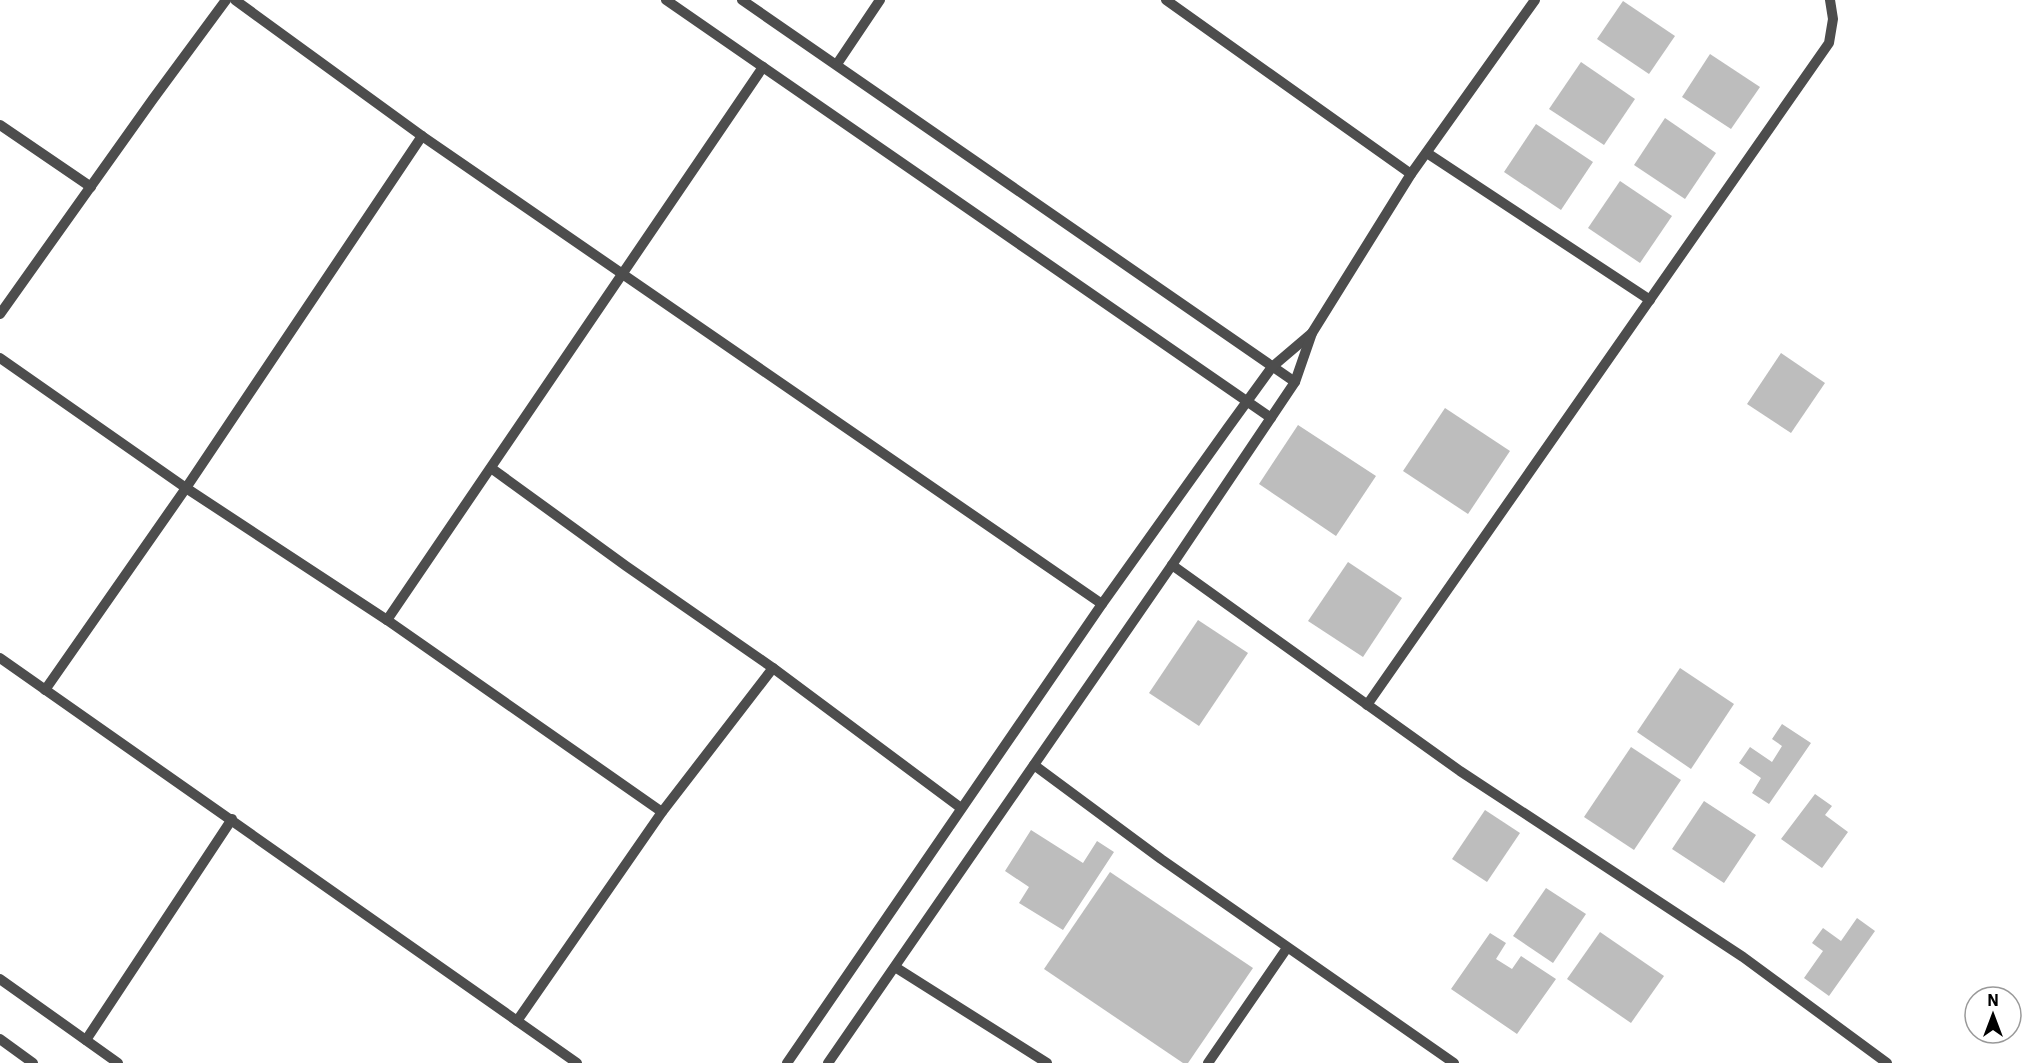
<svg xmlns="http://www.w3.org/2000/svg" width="2041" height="1063" viewBox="0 0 2041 1063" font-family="'IBM Plex Sans',sans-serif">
  <rect width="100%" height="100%" fill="#fff"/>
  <g fill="#bdbdbd">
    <path d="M1623 1 1675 36 1649 74 1597 39Z"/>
    <path d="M1710 54 1760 87 1731 129 1682 97Z"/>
    <path d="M1581 62 1635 99 1604 145 1549 109Z"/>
    <path d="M1665 118 1716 153 1685 199 1634 165Z"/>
    <path d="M1536 124 1593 162 1561 210 1504 172Z"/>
    <path d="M1620 181 1672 216 1640 263 1588 228Z"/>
    <path d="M1781 353 1825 383 1791 433 1747 404Z"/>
    <path d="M1445 408 1510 451 1468 514 1403 471Z"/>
    <path d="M1298 425 1376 476 1336 536 1259 484Z"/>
    <path d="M1348 562 1402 598 1363 657 1308 621Z"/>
    <path d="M1198 620 1248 653 1199 726 1149 693Z"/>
    <path d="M1680 668 1734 704 1691 769 1637 732Z"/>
    <path d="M1782 724 1811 743 1769 804 1752 793 1761 778 1739 763 1750 747 1772 762 1782 746 1772 739Z"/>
    <path d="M1631 747 1681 780 1634 850 1584 817Z"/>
    <path d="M1815 794 1832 806 1825 815 1848 832 1822 868 1781 839Z"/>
    <path d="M1704 801 1756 835 1724 883 1672 849Z"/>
    <path d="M1485 810 1520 833 1487 882 1452 859Z"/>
    <path d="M1031 830 1083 863 1097 841 1114 852 1063 930 1019 903 1029 887 1005 871Z"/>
    <path d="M1110 872 1253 968 1188 1063H1183L1044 969Z"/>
    <path d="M1546 888 1586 914 1553 963 1513 936Z"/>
    <path d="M1857 918 1875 931 1829 996 1804 978 1823 951 1812 943 1823 928 1841 941Z"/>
    <path d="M1600 932 1664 976 1631 1023 1567 979Z"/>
    <path d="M1490 933 1506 943 1496 959 1512 969 1521 956 1556 979 1517 1034 1451 989Z"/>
  </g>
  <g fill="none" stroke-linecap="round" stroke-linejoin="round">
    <g stroke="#4d4d4d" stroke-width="10">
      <path d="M235 0 422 136 1102 604"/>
      <path d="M666 0 1271 418"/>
      <path d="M742 0 1295 382"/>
      <path d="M1166 0 1411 174"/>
      <path d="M837 64 880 0"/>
      <path d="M0 125 91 187"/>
      <path d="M1427 153 1650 300"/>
      <path d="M0 314 153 99 226 0"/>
      <path d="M0 358 186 488 387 620 662 812"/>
      <path d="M491 468 626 566 773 668 961 808"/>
      <path d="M1172 565 1460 771 1743 957 1887 1063"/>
      <path d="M387 620 763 67"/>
      <path d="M0 658 577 1063"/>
      <path d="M45 690 186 488 422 136"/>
      <path d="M1367 705 1829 43 1833 19 1830 0"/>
      <path d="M1034 765 1161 859 1454 1063"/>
      <path d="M895 967 1047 1063"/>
      <path d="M0 979 118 1063"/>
      <path d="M517 1021 662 812 773 668"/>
      <path d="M0 1039 33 1063"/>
      <path d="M86 1040 232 819"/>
      <path d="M787 1063 1102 604 1227 429 1272 367 1312 333"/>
      <path d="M828 1063 1172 565 1295 382 1312 333 1411 174 1535 0"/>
      <path d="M1208 1063 1287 948"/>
    </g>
  </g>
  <g transform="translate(1993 1015)"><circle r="28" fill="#ffffff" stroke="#999999" stroke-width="1.5"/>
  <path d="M0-4.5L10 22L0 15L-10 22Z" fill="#000000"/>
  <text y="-9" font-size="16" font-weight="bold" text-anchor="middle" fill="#000000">N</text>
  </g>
</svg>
